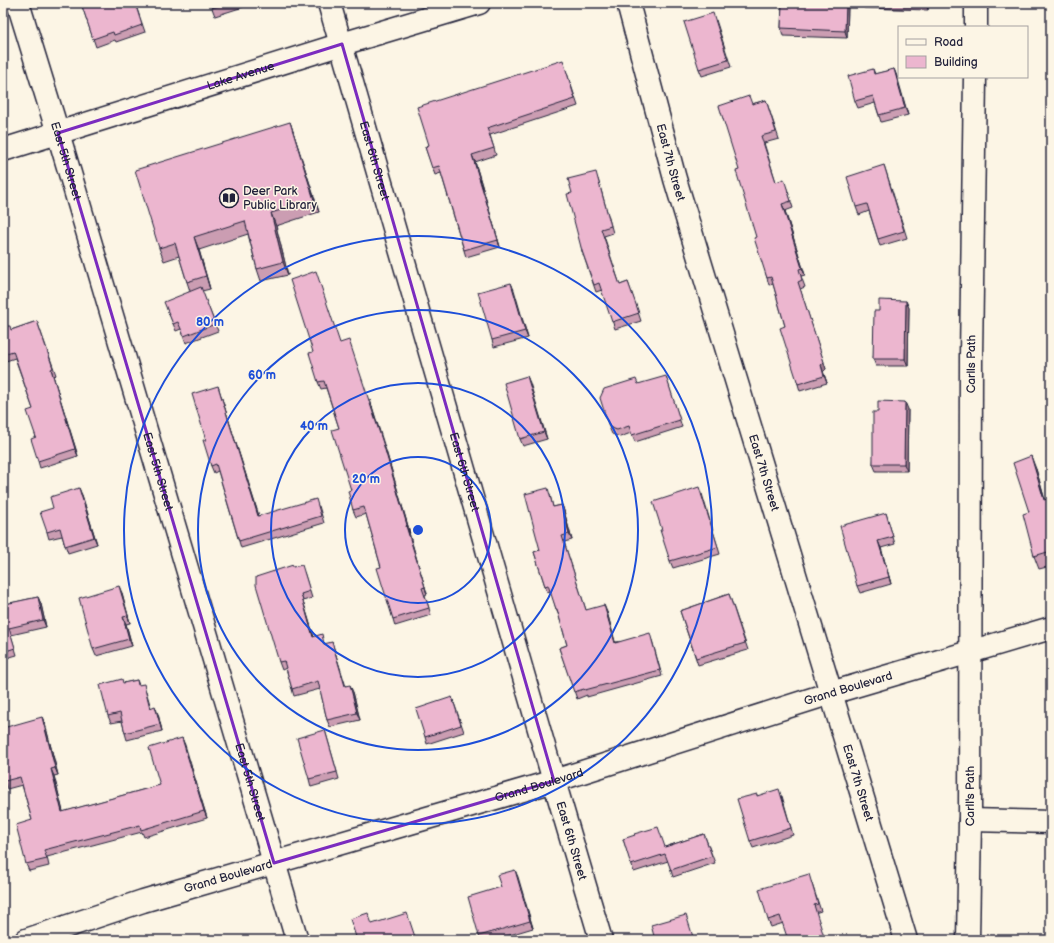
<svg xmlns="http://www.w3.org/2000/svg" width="1054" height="943" viewBox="0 0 1054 943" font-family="'Balsamiq Sans',sans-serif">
  <rect width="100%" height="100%" fill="#fcf5e5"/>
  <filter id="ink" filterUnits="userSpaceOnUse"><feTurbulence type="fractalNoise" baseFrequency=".025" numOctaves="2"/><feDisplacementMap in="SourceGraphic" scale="8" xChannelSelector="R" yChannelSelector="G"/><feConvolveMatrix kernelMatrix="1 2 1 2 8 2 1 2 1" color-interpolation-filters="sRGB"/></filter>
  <g filter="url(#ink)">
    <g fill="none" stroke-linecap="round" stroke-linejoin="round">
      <defs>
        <g id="minor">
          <path id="s1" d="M18 3 58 133 297 940"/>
          <path id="s2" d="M329 3 554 781 601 940"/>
          <path id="s3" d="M628 3 675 179 906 940"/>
          <path d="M970 820 1051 822"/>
        </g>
        <g id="tertiary">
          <path d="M976 27V3"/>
          <path id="s4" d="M3 150 342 44 479 3"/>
          <path id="s5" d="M26 940 143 901 554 781 831 693 1051 628"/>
          <path id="s6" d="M968 940 970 820 971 356 975 77"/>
        </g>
      </defs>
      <use href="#minor" stroke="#22223b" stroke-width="25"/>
      <use href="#tertiary" stroke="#22223b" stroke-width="25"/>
      <use href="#minor" stroke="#fcf5e5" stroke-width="22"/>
      <use href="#tertiary" stroke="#fcf5e5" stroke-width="22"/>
    </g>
    <g fill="#cb9db2" stroke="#22223b">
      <path d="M81 3H135L145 32 116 42 115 40 96 47Z"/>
      <path d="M210 3H242L243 7 215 16Z"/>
      <path d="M782 3H848V5L847 38 783 36 781 28Z"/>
      <path d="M863 3H928V10L864 8Z"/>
      <path d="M716 20 731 67 702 76 699 69Z"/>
      <path d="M565 67 578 106 490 135 496 155 475 162 500 247 466 257 441 173 435 175 425 147 429 145Z"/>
      <path d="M873 69 875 74 894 69 908 115 881 122 875 103 858 108 855 101Z"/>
      <path d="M766 100 779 139 764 143 776 182 786 186 793 208 785 211 805 275 801 276 805 287 800 289 826 369 823 372 827 383 800 391 798 384 785 326 773 284 769 285 767 278 739 170 752 104Z"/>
      <path d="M290 122 294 135 319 212 276 226 288 275 261 281 257 269 248 234 199 250 210 289 202 291 218 331 186 343 181 329 176 331 167 309 190 291 187 282 179 256 164 261 159 248Z"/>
      <path d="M884 165 907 238 880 246 869 211 859 215 856 207Z"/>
      <path d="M598 179 613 233 604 236 620 285 628 282 641 321 615 329 602 290 596 292 582 251 572 193Z"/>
      <path d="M511 283 528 338 494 347 492 340Z"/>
      <path d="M906 301 909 308 908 366H876L873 359 879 311Z"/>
      <path d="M37 321 56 375 53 376 78 456 40 468 38 461 33 409 15 358 3 362V326L11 330Z"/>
      <path d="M340 343 386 451 410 533H409L427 594 425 595 431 615 395 626 393 619 381 567 366 514 356 517 353 510 351 490 339 428 326 388 321 389 318 382Z"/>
      <path d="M527 376 547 439 523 446 520 439Z"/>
      <path d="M668 383 682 427 635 442 631 433 620 437 612 434 609 427 638 384Z"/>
      <path d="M220 393 259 516 319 506 324 523 241 548 218 471 214 473 211 466 206 440Z"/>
      <path d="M908 409 907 471H876L873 464 878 412Z"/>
      <path d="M1036 469 1045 500 1051 498V566L1039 569 1034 556 1029 512Z"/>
      <path d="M702 494 720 554 673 568 670 561Z"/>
      <path d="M82 495 97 544 68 553 62 536 49 539 47 532 53 508Z"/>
      <path d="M550 495 553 507 562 505 564 511 572 540 564 542 586 610 607 612 615 642 652 640 662 676 587 697V695L577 699 559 648 567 645 559 616 556 609 551 591 547 592 534 552 540 550Z"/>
      <path d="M886 513 895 544 881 548 891 584 860 593 857 586Z"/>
      <path d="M304 572 312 598 303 601 314 637 334 649 345 686 353 692 360 720 330 727 327 720 320 689 294 696 286 668 282 670 279 662Z"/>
      <path d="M122 593 130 623 126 624 132 646 96 656 93 649Z"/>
      <path d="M729 594 748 650 698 665 680 611Z"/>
      <path d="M3 595 6 604 38 597 41 604 46 627 11 635 17 655 3 659Z"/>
      <path d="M137 680 139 685 146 691 151 708 158 714 162 731 127 740 125 733 122 721 111 723 108 716 124 683Z"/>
      <path d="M452 697 464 732 427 744 425 737Z"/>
      <path d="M42 717 45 724 58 775 54 776 63 812 160 785 182 738 207 818 144 837 142 832 47 857 49 866 29 871 26 864 32 820 22 785 7 789 5 781Z"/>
      <path d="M325 730 339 779 311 787 309 779Z"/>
      <path d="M757 796H782L793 835 753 848 750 841Z"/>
      <path d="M704 834 715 863 673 877 668 861 634 872 623 839 665 847Z"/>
      <path d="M515 870 533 928 493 940H481L479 936 501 887Z"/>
      <path d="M811 881 821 911 771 927 768 920Z"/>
    </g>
    <g fill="#a57f91" stroke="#22223b">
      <path d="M846 3H848V5L847 38 845 31Z"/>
      <path d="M926 3H928V10Z"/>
      <path d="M894 69 897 76 908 115 905 108Z"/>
      <path d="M290 122 294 135 319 212 314 200Z"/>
      <path d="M472 155 475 162 500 247 498 240Z"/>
      <path d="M782 204 785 211 805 275 802 268Z"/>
      <path d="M271 213 276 226 288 275 283 262Z"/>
      <path d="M194 237 199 250 210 289Z"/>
      <path d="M511 283 514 290 528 338 525 331Z"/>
      <path d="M800 289 826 369 823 372 827 383 821 365Z"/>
      <path d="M906 301 909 308 908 366 905 359Z"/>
      <path d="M51 369 53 376 78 456 75 449Z"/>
      <path d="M527 376 530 383 547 439 544 432Z"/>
      <path d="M218 386 220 393 261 523 258 516Z"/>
      <path d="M370 400 386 451 410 533 407 525Z"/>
      <path d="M905 402 908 409 907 471 904 464Z"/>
      <path d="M1031 456 1036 469 1049 514 1044 500Z"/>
      <path d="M79 488 82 495 97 544 94 537Z"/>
      <path d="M562 505 564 511 572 540 569 534Z"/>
      <path d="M406 526 409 533 427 594 425 587Z"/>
      <path d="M878 541 881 548 891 584 889 577Z"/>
      <path d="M119 586 122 593 130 623 128 616Z"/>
      <path d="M301 594 303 601 316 644 313 637Z"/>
      <path d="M38 597 41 604 46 627 43 620Z"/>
      <path d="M604 605 607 612 617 649 615 643Z"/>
      <path d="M123 617 126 624 132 646 129 639Z"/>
      <path d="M332 642 334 649 348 693 345 686Z"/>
      <path d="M350 685 353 692 360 720 357 713Z"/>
      <path d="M155 706 158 714 162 731 160 724Z"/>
      <path d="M42 717 45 724 58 775 55 768Z"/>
      <path d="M182 738 185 745 207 818 204 811Z"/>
      <path d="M51 769 54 776 65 819 62 812Z"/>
      <path d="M515 870 518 877 533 928 530 921Z"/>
    </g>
    <g fill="#ecb6cf" stroke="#22223b">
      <path d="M81 3H135L142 25 114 35 113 32 93 39Z"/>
      <path d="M210 3H230L212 8Z"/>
      <path d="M782 3H846L845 31 781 28Z"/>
      <path d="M713 13 728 60 699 69 684 22Z"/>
      <path d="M563 60 575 99 487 128 494 148 472 155 498 240 464 250 439 166 432 168 425 147 429 145 417 107Z"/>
      <path d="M873 69 874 74 894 69 905 108 879 115 873 96 855 101 848 76Z"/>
      <path d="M749 96 752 104 766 100 776 132 761 136 776 182 784 179 791 201 782 204 802 268 799 269 802 280 798 282 824 362 821 365 824 376 798 384 780 328 785 326 771 277 767 278 754 238 756 237 736 171 739 170 719 106Z"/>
      <path d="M290 122 314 200 271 213 283 262 257 269 245 221 194 237 206 276 187 282 175 243 159 248 135 170Z"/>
      <path d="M884 165 904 231 878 239 867 204 856 207 847 177Z"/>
      <path d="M596 172 611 226 601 229 620 285 628 282 639 313 612 322 599 283 594 285 582 251 567 194 572 193 568 179Z"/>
      <path d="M316 271 340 343 349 340 383 443 407 525 406 526 425 587 422 588 429 608 393 619 377 568 381 567 364 507 353 510 348 491 351 490 332 430 339 428 324 381 318 382 309 353 313 352 290 280Z"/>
      <path d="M511 283 525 331 492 340 478 292Z"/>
      <path d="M201 287 215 324 184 336 178 322 173 324 164 302Z"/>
      <path d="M879 300 906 301 905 359H873L874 311H879Z"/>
      <path d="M37 321 53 368 51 369 75 449 38 461 31 439 36 437 27 411 33 409 13 351 3 354V326H10L11 330Z"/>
      <path d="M527 376 544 432 520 439 504 383Z"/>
      <path d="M666 376 680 420 632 435 629 426 617 430 609 427 600 398 604 389 636 379 638 384Z"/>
      <path d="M218 386 258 516 316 499 321 516 239 541 216 464 211 466 203 440H206L192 394Z"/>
      <path d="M878 401 905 402 904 464H873V412H878Z"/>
      <path d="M1031 456 1044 500 1051 498V551L1034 556 1023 514 1029 512 1013 463Z"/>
      <path d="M699 487 718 547 670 561 660 530H662L653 502Z"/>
      <path d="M79 488 94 537 65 546 60 528 47 532 40 512 53 508 50 497Z"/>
      <path d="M548 488 553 507 562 505 569 534 562 536 586 610 604 605 615 643 650 633 660 670 585 690 584 689 574 692 559 648 567 645 557 609H556L548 585 545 586 534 552 540 550 525 494Z"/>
      <path d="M886 513 893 537 878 541 889 577 857 586 840 526Z"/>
      <path d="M293 565V567L302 565 310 591 301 594 313 637 322 634 324 644 332 642 345 686 350 685 357 713 327 720 318 681 292 689 284 661 279 662 256 585V577Z"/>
      <path d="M119 586 128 616 123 617 129 639 93 649 79 598Z"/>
      <path d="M729 594 745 643 696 658 680 611Z"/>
      <path d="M3 597 5 604 38 597 43 620 9 628 15 648 3 652Z"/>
      <path d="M122 679 123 683 137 680 138 685 144 684 150 708 155 706 160 724 125 733 120 713 108 716 100 685Z"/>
      <path d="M452 697 461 725 425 737 416 709Z"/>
      <path d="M42 717 55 768 51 769 62 812 160 785 149 748 182 738 204 811 141 830 140 825 44 850 47 859 26 864 16 825 32 820 20 777 5 781 3 776V728Z"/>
      <path d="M325 730 337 772 309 779 297 738Z"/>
      <path d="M779 789 791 828 750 841 737 799 757 794V796Z"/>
      <path d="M658 827 665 847 704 834 712 856 671 870 665 854 631 865 623 839 635 835 634 834Z"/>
      <path d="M515 870 530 921 479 936 468 897 501 887 497 875Z"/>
      <path d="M809 874 818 904 814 905 825 940H788L780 916 768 920 759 889Z"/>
      <path d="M368 913 372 924 407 913 416 940H357L350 919Z"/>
      <path d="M686 915 694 940H655L651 925Z"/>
    </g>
  </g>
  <path fill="none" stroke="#7b2cbf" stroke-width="3" stroke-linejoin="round" d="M342 44 554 781 274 863 58 133Z"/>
  <g fill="none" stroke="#1d4ed8" stroke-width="2">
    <circle cx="418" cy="530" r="73"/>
    <circle cx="418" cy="530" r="147"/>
    <circle cx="418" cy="530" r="220"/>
    <circle cx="418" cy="530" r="294"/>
  </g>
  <defs>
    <symbol id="library-ring" viewBox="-11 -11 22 22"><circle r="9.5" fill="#fcf5e5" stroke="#22223b" stroke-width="1.5"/><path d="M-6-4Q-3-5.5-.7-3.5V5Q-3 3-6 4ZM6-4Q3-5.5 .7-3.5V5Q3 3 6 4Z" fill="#22223b"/></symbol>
  </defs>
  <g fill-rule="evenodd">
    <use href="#library-ring" x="218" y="187" width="22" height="22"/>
  </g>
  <g text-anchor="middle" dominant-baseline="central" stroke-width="3" stroke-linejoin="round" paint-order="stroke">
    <g font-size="12" fill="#22223b" stroke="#fcf5e5">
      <text stroke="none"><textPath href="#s4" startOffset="249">Lake Avenue</textPath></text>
      <text stroke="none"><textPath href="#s2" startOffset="164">East 6th Street</textPath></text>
      <text stroke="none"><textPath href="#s1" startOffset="165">East 5th Street</textPath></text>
      <text stroke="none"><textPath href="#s3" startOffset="165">East 7th Street</textPath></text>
      <text stroke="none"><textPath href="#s6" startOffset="576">Carlls Path</textPath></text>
      <text stroke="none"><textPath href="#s1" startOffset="489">East 5th Street</textPath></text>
      <text stroke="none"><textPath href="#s2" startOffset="488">East 6th Street</textPath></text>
      <text stroke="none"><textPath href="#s3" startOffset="489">East 7th Street</textPath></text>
      <text stroke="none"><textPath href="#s5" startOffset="860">Grand Boulevard</textPath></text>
      <text stroke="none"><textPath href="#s1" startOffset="813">East 5th Street</textPath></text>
      <text stroke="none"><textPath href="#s3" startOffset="813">East 7th Street</textPath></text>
      <text stroke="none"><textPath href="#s5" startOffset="536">Grand Boulevard</textPath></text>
      <text stroke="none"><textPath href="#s6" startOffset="144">Carll's Path</textPath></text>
      <text stroke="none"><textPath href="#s2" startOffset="872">East 6th Street</textPath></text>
      <text stroke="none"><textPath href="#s5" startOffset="212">Grand Boulevard</textPath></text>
    </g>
    <g font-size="12" fill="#22223b" stroke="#fcf5e5" text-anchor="start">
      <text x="243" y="191">Deer Park<tspan x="243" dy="14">Public Library</tspan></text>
    </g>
  </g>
  <circle cx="418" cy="530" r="6" fill="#1d4ed8" stroke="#fcf5e5" stroke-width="2"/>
  <g font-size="12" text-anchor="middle" font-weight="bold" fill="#1d4ed8" stroke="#fcf5e5" stroke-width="3" stroke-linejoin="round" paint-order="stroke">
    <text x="210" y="326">80 m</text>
    <text x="262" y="379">60 m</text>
    <text x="314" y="430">40 m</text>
    <text x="366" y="483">20 m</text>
  </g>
  <rect width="1054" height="943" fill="none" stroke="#fcf5e5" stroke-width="16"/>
  <rect x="8" y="8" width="1038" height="927" fill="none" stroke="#22223b" stroke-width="1.5" filter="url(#ink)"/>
  <rect x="898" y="26" width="130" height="52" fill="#fcf5e5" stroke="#a5a1a1"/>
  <rect x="906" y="39" width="20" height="6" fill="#fcf5e5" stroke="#a5a1a1"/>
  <text x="934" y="46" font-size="12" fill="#22223b">Road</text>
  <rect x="906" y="56" width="20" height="12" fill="#ecb6cf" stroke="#a5a1a1"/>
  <text x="934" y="66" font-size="12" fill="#22223b">Building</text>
</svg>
